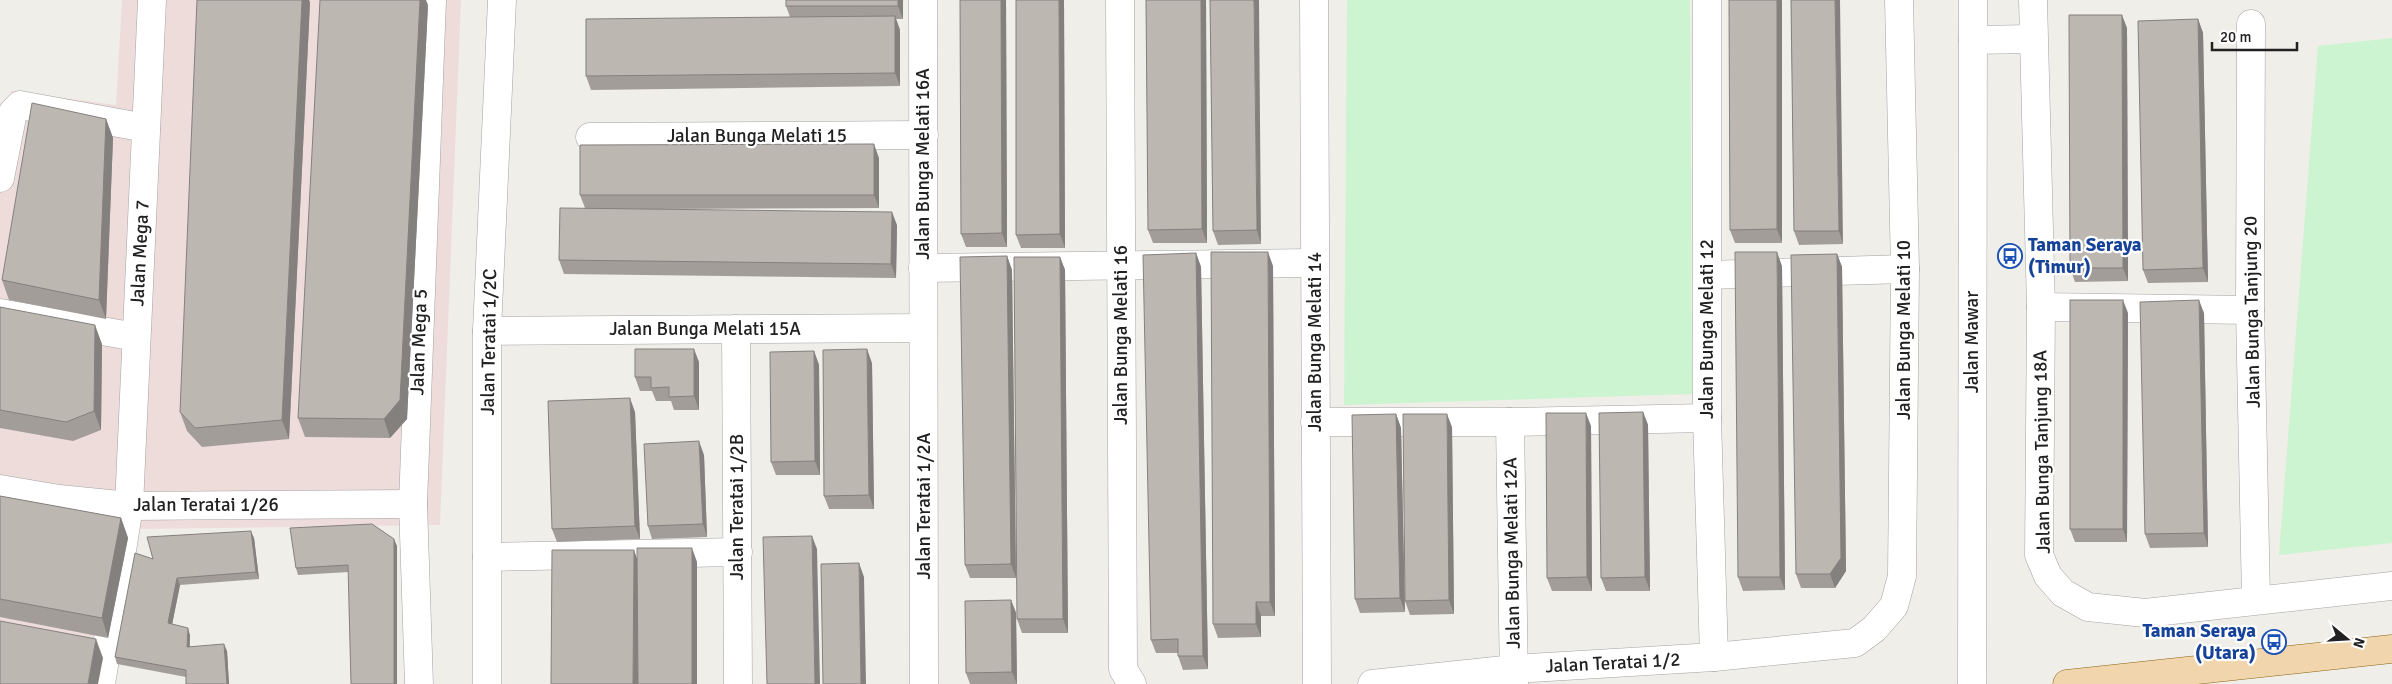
<svg xmlns="http://www.w3.org/2000/svg" width="2392" height="684" viewBox="0 0 2392 684" font-family="Signika,sans-serif">
  <rect width="100%" height="100%" fill="#f0eee9"/>
  <path fill="#eedcdb" d="M122 0H461L440 525 132 529 109 684H0V151L11 91 116 105Z"/>
  <g fill="#ccf4d0">
    <path d="M1347 0H1690L1692 394 1344 405Z"/>
    <path d="M2392 38V543L2279 555 2318 46Z"/>
  </g>
  <g fill="none" stroke-linecap="round" stroke-linejoin="round">
    <defs>
      <g id="minor">
        <path d="M923 0 924 684"/>
        <path d="M1120 0 1123 669 1132 684"/>
        <path d="M1314 0 1317 684"/>
        <path d="M1707 0V418L1714 657"/>
        <path d="M2033 0 2041 307 2039 555 2048 576 2063 593 2088 607 2145 613 2392 586"/>
        <path d="M2251 24 2250 310 2256 599"/>
        <path d="M1973 40 2032 39"/>
        <path d="M590 137 924 135"/>
        <path d="M0 178 13 112 20 105 146 128"/>
        <path d="M923 268 1314 263"/>
        <path d="M1708 275 1905 269"/>
        <path d="M2041 307 2250 310"/>
        <path d="M0 313 136 337"/>
        <path d="M736 329 738 684"/>
        <path d="M487 331 923 328"/>
        <path d="M1315 422H1510L1707 418"/>
        <path d="M1510 422 1514 684"/>
        <path d="M0 489 59 499 129 506 413 504"/>
        <path d="M487 557 738 552"/>
        <path d="M101 684 129 506 152 0"/>
        <path d="M419 684 413 504 432 0"/>
        <path d="M487 684V331L502 0"/>
        <path d="M1372 684 1514 669 1714 657 1855 643 1874 629 1894 606 1902 576 1905 269 1899 0"/>
        <path d="M1972 684 1973 0"/>
      </g>
      <path id="major" d="M2067 684 2392 649"/>
    </defs>
    <use href="#minor" stroke="#a2a2a2" stroke-width="29"/>
    <use href="#major" stroke="#8b6513" stroke-width="29"/>
    <use href="#minor" stroke="#fff" stroke-width="28"/>
    <use href="#major" stroke="#f1d5ad" stroke-width="28"/>
  </g>
  <g fill="#a39d99">
    <path d="M786 0H903V19H896L900 30V86L591 90 586 76 790 17 786 6Z"/>
    <path d="M960 0H1006L1007 247H966L961 234Z"/>
    <path d="M1016 0H1064L1065 248H1021L1016 235Z"/>
    <path d="M1146 0H1206L1207 243H1153L1148 230Z"/>
    <path d="M1210 0 1261 244 1218 245 1213 231Z"/>
    <path d="M1729 0 1782 243H1735L1730 230Z"/>
    <path d="M1791 0 1843 244 1799 245 1794 231Z"/>
    <path d="M310 2 289 439 202 447 187 431 180 412Z"/>
    <path d="M428 5 407 419 390 438 305 437 298 418Z"/>
    <path d="M2198 19 2203 33 2208 282 2148 283 2143 270Z"/>
    <path d="M2127 28 2128 281 2075 282 2070 268Z"/>
    <path d="M106 119 113 138 106 319 9 300 2 280Z"/>
    <path d="M879 158V208L656 209 897 225 896 278 564 274 559 260 585 208 580 195Z"/>
    <path d="M1196 253 1201 267 1208 669 1183 670 1178 656V653H1156L1151 640Z"/>
    <path d="M1837 254 1842 267 1846 571 1835 588H1801L1796 574Z"/>
    <path d="M1007 256 1012 270 1016 578H970L965 565Z"/>
    <path d="M1060 257 1065 270 1068 633H1022L1017 619Z"/>
    <path d="M1273 266 1275 616H1261V637L1218 638 1213 624Z"/>
    <path d="M1782 266 1785 590 1743 591 1738 577Z"/>
    <path d="M0 307 102 344 101 430 73 441 0 428Z"/>
    <path d="M2128 313 2127 542H2075L2070 529Z"/>
    <path d="M2204 313 2208 547 2150 548 2145 534Z"/>
    <path d="M814 351 819 365 820 475H776L771 462Z"/>
    <path d="M699 362V410H674L671 401H656L652 391H640L635 377Z"/>
    <path d="M872 363 874 509H829L824 496Z"/>
    <path d="M635 412 640 539 557 542 552 529Z"/>
    <path d="M1643 412 1648 425 1650 591H1606L1601 578Z"/>
    <path d="M1396 414 1401 428 1405 612 1360 613 1355 599Z"/>
    <path d="M1591 426 1592 591H1552L1547 578Z"/>
    <path d="M1452 427 1454 614 1410 615 1405 601Z"/>
    <path d="M704 455 707 537 652 539 648 526Z"/>
    <path d="M0 496 121 518 128 538 108 638 0 617Z"/>
    <path d="M254 538 259 579 180 585 172 624 190 635V647L227 651 229 684H186V677L117 664 115 657 153 559Z"/>
    <path d="M397 546V684H351L349 572 298 575 296 568Z"/>
    <path d="M1011 600 1016 613 1017 684H970L966 673Z"/>
  </g>
  <g fill="#84807d">
    <path d="M302 0H309L310 2 289 439 282 420Z"/>
    <path d="M420 0H426L428 5 407 419 390 438 384 419Z"/>
    <path d="M898 0H903V19L898 6Z"/>
    <path d="M1001 0H1006L1007 247 1002 233Z"/>
    <path d="M1059 0H1064L1065 248 1060 234Z"/>
    <path d="M1201 0H1206L1207 243 1202 229Z"/>
    <path d="M1254 0H1259L1261 244 1257 230Z"/>
    <path d="M1777 0H1782V243L1777 229Z"/>
    <path d="M1835 0H1840L1843 244 1839 231Z"/>
    <path d="M2122 15 2127 28 2128 281 2123 268Z"/>
    <path d="M895 16 900 30V86L895 73Z"/>
    <path d="M2198 19 2203 33 2208 282 2203 268Z"/>
    <path d="M106 119 113 138 106 319 99 300Z"/>
    <path d="M874 144 879 158V208L874 195Z"/>
    <path d="M892 212 897 225 896 278 891 264Z"/>
    <path d="M1268 252 1273 266 1275 616 1270 602Z"/>
    <path d="M1777 252 1782 266 1785 590 1780 577Z"/>
    <path d="M1196 253 1201 267 1208 669 1203 656Z"/>
    <path d="M1837 254 1842 267 1846 571 1835 588 1830 574Z"/>
    <path d="M1007 256 1012 270 1016 578 1011 564Z"/>
    <path d="M1060 257 1065 270 1068 633 1063 619Z"/>
    <path d="M2123 300 2128 313 2127 542 2123 529Z"/>
    <path d="M2199 300 2204 313 2208 547 2204 533Z"/>
    <path d="M95 325 102 344 101 430 94 411Z"/>
    <path d="M694 349 699 362V410L694 396Z"/>
    <path d="M867 349 872 363 874 509 869 495Z"/>
    <path d="M814 351 819 365 820 475 815 461Z"/>
    <path d="M630 398 635 412 640 539 635 526Z"/>
    <path d="M1643 412 1648 425 1650 591 1645 577Z"/>
    <path d="M1586 413 1591 426 1592 591 1587 577Z"/>
    <path d="M1396 414 1401 428 1405 612 1400 598Z"/>
    <path d="M1447 414 1452 427 1454 614 1449 600Z"/>
    <path d="M699 441 704 455 707 537 703 524Z"/>
    <path d="M121 518 128 538 108 638 102 618Z"/>
    <path d="M251 531 254 538 259 579 256 572Z"/>
    <path d="M812 536 817 549 820 684H815Z"/>
    <path d="M394 539 397 546V684H394Z"/>
    <path d="M692 548 697 562V684H692Z"/>
    <path d="M634 550 639 564 638 684H633Z"/>
    <path d="M859 563 864 577 866 684H861Z"/>
    <path d="M177 578 180 585 171 630 168 623Z"/>
    <path d="M1011 600 1016 613 1017 684 1012 672Z"/>
    <path d="M1256 602 1261 616V637L1256 624Z"/>
    <path d="M188 628 190 635 189 654 187 647Z"/>
    <path d="M96 639 103 658 98 684H88Z"/>
    <path d="M224 644 227 651 229 684H227Z"/>
  </g>
  <g fill="#bdb7b2" stroke="#84807d">
    <path d="M197 0H302L282 420 195 428 180 412Z"/>
    <path d="M320 0H420L400 400 384 419 298 418Z"/>
    <rect x="786" y="0" width="112" height="6"/>
    <path d="M960 0H1001L1002 233 961 234Z"/>
    <path d="M1016 0H1059L1060 234 1016 235Z"/>
    <path d="M1146 0H1201L1202 229 1148 230Z"/>
    <path d="M1210 0H1254L1257 230 1213 231Z"/>
    <path d="M1729 0H1777V229L1730 230Z"/>
    <path d="M1791 0H1835L1839 231H1794Z"/>
    <path d="M2069 15H2122L2123 268H2070Z"/>
    <path d="M895 16V73L586 76V19Z"/>
    <path d="M2198 19 2203 268 2143 270 2138 21Z"/>
    <path d="M32 103 106 119 99 300 2 280Z"/>
    <path d="M874 144V195H580V145Z"/>
    <path d="M560 208 892 212 891 264 559 260Z"/>
    <path d="M1211 252H1268L1270 602H1256V624H1213Z"/>
    <path d="M1735 252H1777L1780 577H1738Z"/>
    <path d="M1196 253 1203 656H1178V639L1151 640 1143 255Z"/>
    <path d="M1837 254 1841 558 1830 574H1796L1791 255Z"/>
    <path d="M1007 256 1011 564 965 565 960 257Z"/>
    <path d="M1014 257H1060L1063 619H1017Z"/>
    <rect x="2070" y="300" width="53" height="229"/>
    <path d="M2199 300 2204 533 2145 534 2140 302Z"/>
    <path d="M0 307 95 325 94 411 66 422 0 410Z"/>
    <path d="M635 349H694V396L669 397V387L651 388V377H635Z"/>
    <path d="M867 349 869 495 824 496 823 350Z"/>
    <path d="M814 351 815 461 771 462 770 352Z"/>
    <path d="M630 398 635 526 552 529 548 401Z"/>
    <path d="M1643 412 1645 577 1601 578 1599 413Z"/>
    <path d="M1546 413H1586L1587 577 1547 578Z"/>
    <path d="M1396 414 1400 598 1355 599 1352 415Z"/>
    <path d="M1403 414H1447L1449 600 1405 601Z"/>
    <path d="M699 441 703 524 648 526 644 444Z"/>
    <path d="M0 496 121 518 102 618 0 599Z"/>
    <path d="M372 524 394 539V684H351L348 565 296 568 290 528Z"/>
    <path d="M251 531 256 572 177 578 168 623 188 628 187 647 224 644 227 684H186V670L115 657 135 553 153 559 147 537Z"/>
    <path d="M812 536 815 684H767L763 537Z"/>
    <path d="M637 548H692V684H638Z"/>
    <path d="M552 550H634L633 684H551Z"/>
    <path d="M859 563 861 684H823L821 564Z"/>
    <path d="M1011 600 1012 672 966 673 965 601Z"/>
    <path d="M0 621 96 639 88 684H0Z"/>
  </g>
  <defs>
    <symbol id="bus-ring" viewBox="-11 -11 22 22"><circle r="9.5" fill="#fff" stroke="#1a4fb4" stroke-width="1.5"/><path d="M-5-6H5V4H4V6H2V4H-2V6H-4V4H-5ZM-3.5-4V0h7V-4ZM-3.5 1.2v1.5H-2V1.2ZM2 1.2v1.5H3.5V1.2Z" fill="#1a4fb4"/></symbol>
  </defs>
  <g fill-rule="evenodd">
    <use href="#bus-ring" x="1996" y="242" width="28" height="28"/>
    <use href="#bus-ring" x="2260" y="628" width="28" height="28"/>
  </g>
  <g text-anchor="middle" dominant-baseline="central" stroke-width="4.5" stroke-linejoin="round" paint-order="stroke">
    <g font-size="19" fill="#212121" stroke="#fff">
      <text x="757" y="136">Jalan Bunga Melati 15</text>
      <text transform="translate(923 164) rotate(-90)">Jalan Bunga Melati 16A</text>
      <text transform="translate(140 253) rotate(-87)">Jalan Mega 7</text>
      <text transform="translate(2252 312) rotate(-91)">Jalan Bunga Tanjung 20</text>
      <text x="705" y="329">Jalan Bunga Melati 15A</text>
      <text transform="translate(1707 329) rotate(-90)">Jalan Bunga Melati 12</text>
      <text transform="translate(1904 330) rotate(-90)">Jalan Bunga Melati 10</text>
      <text transform="translate(1121 335) rotate(-90)">Jalan Bunga Melati 16</text>
      <text transform="translate(419 342) rotate(-88)">Jalan Mega 5</text>
      <text transform="translate(489 342) rotate(-89)">Jalan Teratai 1/2C</text>
      <text transform="translate(1315 342) rotate(-90)">Jalan Bunga Melati 14</text>
      <text transform="translate(1972 342) rotate(-90)">Jalan Mawar</text>
      <text transform="translate(2042 452) rotate(-91)">Jalan Bunga Tanjung 18A</text>
      <text x="206" y="505">Jalan Teratai 1/26</text>
      <text transform="translate(924 506) rotate(-90)">Jalan Teratai 1/2A</text>
      <text transform="translate(737 507) rotate(-90)">Jalan Teratai 1/2B</text>
      <text transform="translate(1512 553) rotate(-91)">Jalan Bunga Melati 12A</text>
      <text transform="translate(1613 663) rotate(-3)">Jalan Teratai 1/2</text>
    </g>
    <g font-size="19" font-weight="bold" fill="#164399" stroke="#fff" text-anchor="start">
      <text x="2028" y="245">Taman Seraya<tspan x="2028" dy="22">(Timur)</tspan></text>
      <text x="2256" y="631" text-anchor="end">Taman Seraya<tspan x="2256" dy="22">(Utara)</tspan></text>
    </g>
  </g>
  <g transform="translate(2347 639) rotate(108)" stroke="#ffffff" stroke-width="4" paint-order="stroke">
  <path d="M0-4L9 19L0 12L-9 19Z" fill="#212121"/>
  <text y="-8" font-size="14" font-weight="bold" text-anchor="middle" fill="#212121">N</text>
  </g>
  <path d="M2212 42v8h85v-8" fill="none" stroke="#212121" stroke-width="2.5"/>
  <text x="2220" y="42" font-size="15" fill="#212121" stroke="#ffffff" stroke-width="4" paint-order="stroke">20 m</text>
</svg>
